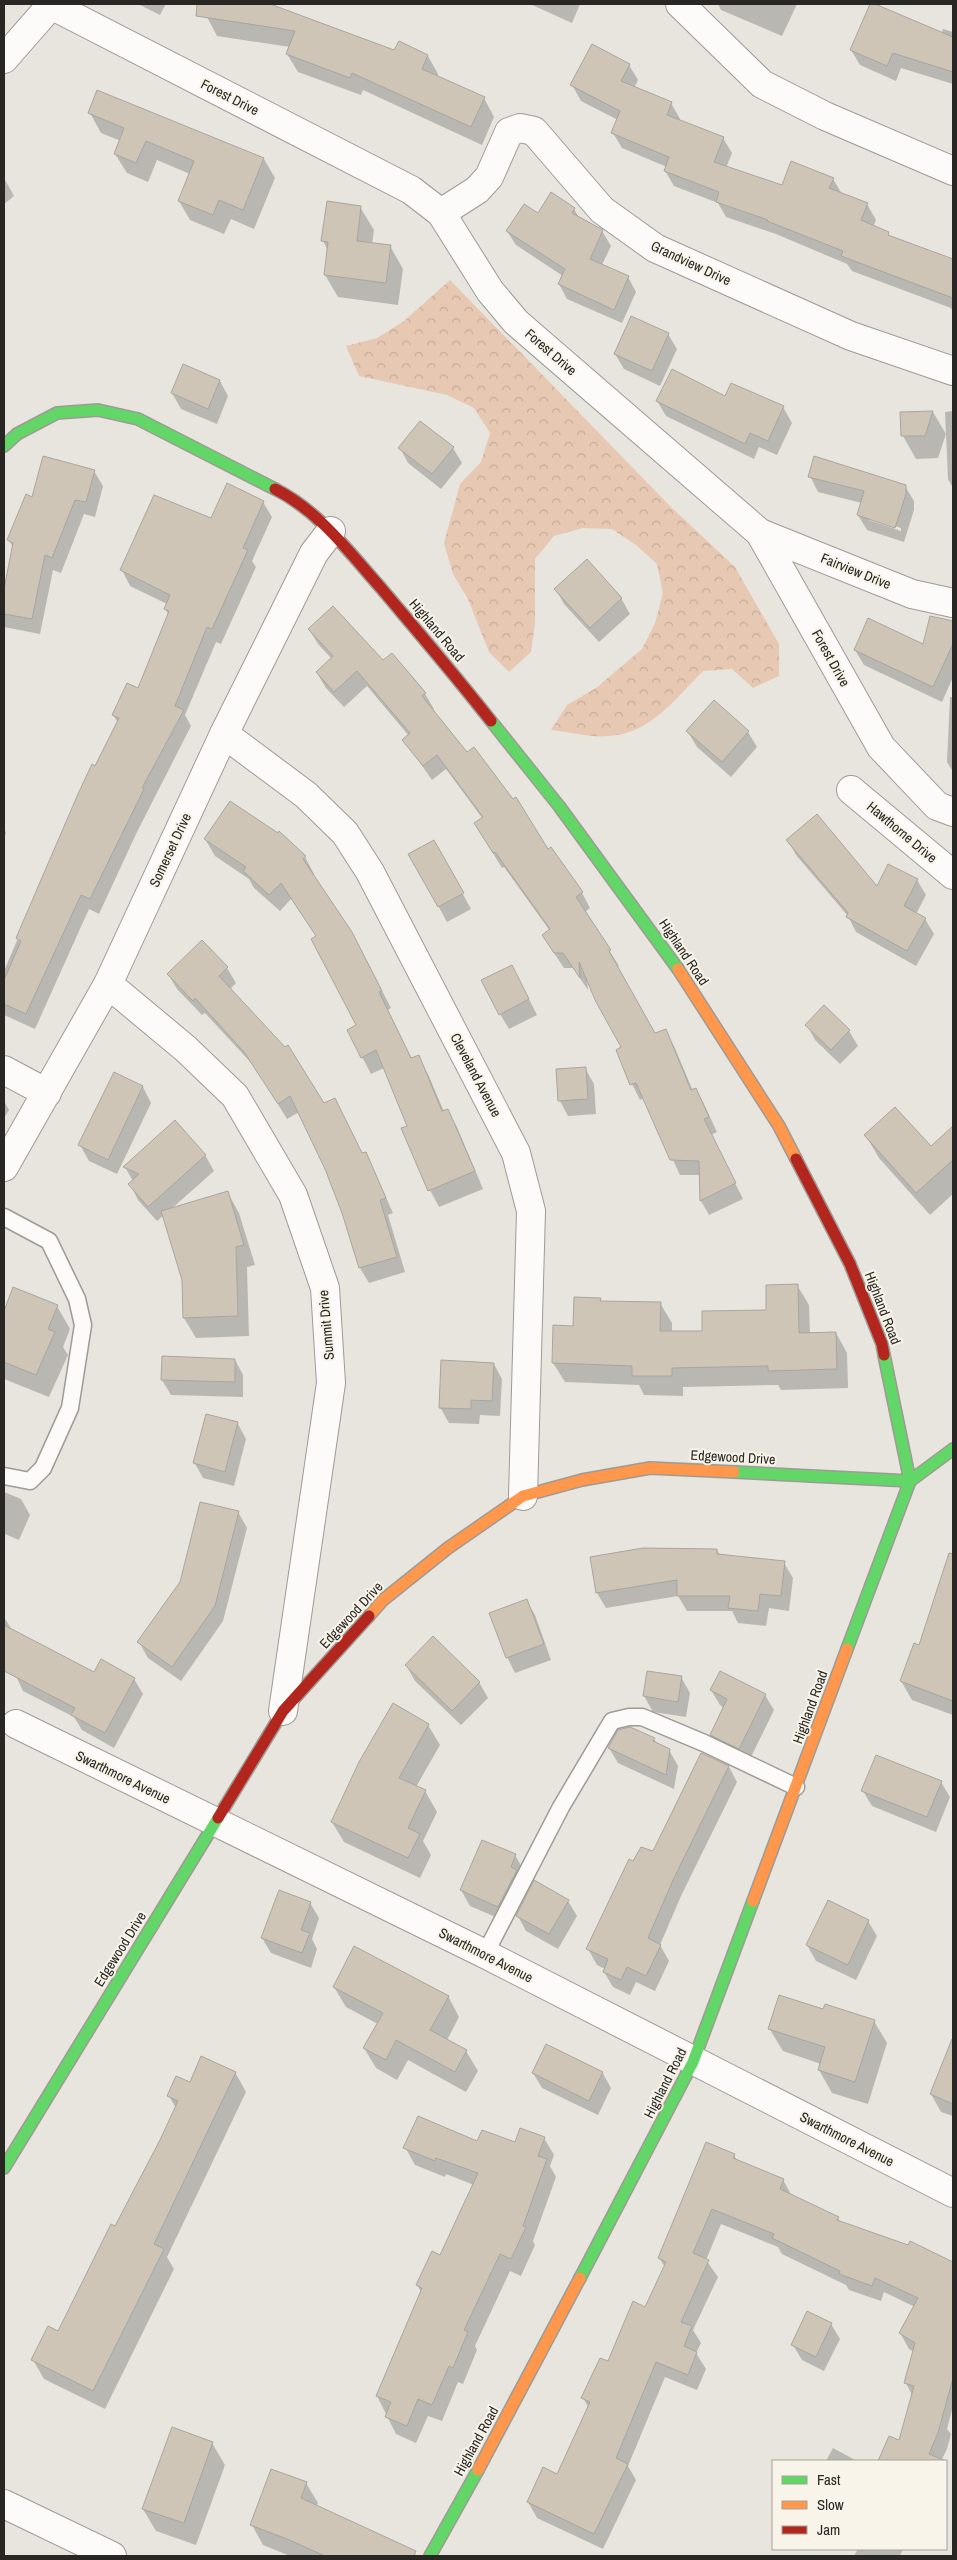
<svg xmlns="http://www.w3.org/2000/svg" width="957" height="2560" viewBox="0 0 957 2560" font-family="'Archivo Narrow',sans-serif">
  <defs>
    <pattern id="forest-crowns" width="20" height="18" patternUnits="userSpaceOnUse" patternTransform="scale(1.25)"><rect width="20" height="18" fill="#e7c8b3"/><path d="M2 6a3 3 0 1 1 6 0M12 15a3 3 0 1 1 6 0" fill="none" stroke="#c6ac9a"/></pattern>
  </defs>
  <rect width="100%" height="100%" fill="#e8e5de"/>
  <path fill="url(#forest-crowns)" d="M450 280 670 506 735 567 779 644V676L753 688 732 669 703 671C676 698 651 733 610 736 591 738 570 732 551 730L567 705 596 688 642 649 655 623 663 593 657 564 636 545 612 529 583 528 554 536 535 559V623L531 652 509 672 489 652 468 599 453 574 444 543 460 484 481 462 490 433 474 408 447 395 359 376 346 346 377 338 404 321Z"/>
  <g fill="#0003" fill-rule="evenodd">
    <path d="M138 4H166L160 15Z"/>
    <path d="M209 4H274L275 7 395 52 428 56 438 74 437 77 484 98 494 117 482 145 363 90 361 95 298 72 287 54 290 47 217 36 207 17Z"/>
    <path d="M530 4H580L572 23Z"/>
    <path d="M718 4H797L782 36 721 10Z"/>
    <path d="M871 4 942 33 943 29 953 32V84L901 68 896 81 860 65 851 50Z"/>
    <path d="M629 65 638 80 634 88 671 103 680 119 679 121 723 138 732 153 726 168 782 187 833 179 842 194 867 204 876 220 873 227 953 268V312L951 308 852 271 847 264 776 234 726 217 718 203 674 186 665 171 667 167 622 148 613 133 618 120 581 101 572 85Z"/>
    <path d="M90 113 264 159 275 178 254 229 231 219 224 234 190 220 179 201 190 174 157 160 148 182 127 173 115 154 121 141 101 133Z"/>
    <path d="M4 178 14 196 4 204Z"/>
    <path d="M360 207 374 230 372 244 390 246 403 269 398 305 338 297 325 275 328 251 323 241Z"/>
    <path d="M574 209 580 219 602 231 611 246 602 265 628 277 636 292 622 323 567 299 559 284 563 276 516 245 507 231 538 215Z"/>
    <path d="M668 334 677 349 660 386 624 369 615 354Z"/>
    <path d="M220 381 228 396 217 424 181 409 172 393Z"/>
    <path d="M726 398 783 407 792 423 777 455 759 447 754 459 666 416 657 401Z"/>
    <path d="M953 411V488L948 479 945 412Z"/>
    <path d="M933 412 946 434 938 458 916 459 903 436Z"/>
    <path d="M400 448H453L462 463 441 489 408 463Z"/>
    <path d="M94 471 103 486 95 517 84 514 61 573 53 570 40 634 4 627V592L13 548 9 540 33 499Z"/>
    <path d="M810 476 905 486 914 501V510L904 542 867 530 858 515 862 503 818 492ZM869 518 901 528V531L869 520Z"/>
    <path d="M263 502 272 517 252 561 256 567 221 644 216 642 185 715 191 726 136 834 99 914 89 909 35 1029 4 1015V971L79 795 118 723 113 715 139 689 169 615 165 609 167 604 130 586 122 570 212 520Z"/>
    <path d="M556 589 621 598 630 614 599 642 564 604Z"/>
    <path d="M931 618 953 623V677L942 702 864 665 855 650 924 646Z"/>
    <path d="M309 629 383 662 425 694 434 709 432 710 582 893 590 908 585 912 619 966 617 967 655 1035 665 1031 674 1046 693 1091 696 1089 704 1104 717 1132 711 1135 743 1199 709 1215 701 1201 700 1175H680L644 1098 640 1100 632 1084 623 1048 587 980 588 990 573 968H564L552 950 550 931 504 867 502 868 475 824 483 819 446 769 432 780 404 740 409 736 367 686 344 707 326 688 317 673 332 659 318 644Z"/>
    <path d="M950 697H953V772L947 762Z"/>
    <path d="M688 732H748L757 747 731 777 697 747Z"/>
    <path d="M4 828 6 833 4 839Z"/>
    <path d="M205 839 305 857 314 874 313 876 361 950 391 1008 388 1010 412 1059 418 1057 428 1074 444 1112 447 1110 457 1127 483 1189 439 1207 430 1190 408 1127 384 1068 371 1074 362 1057 358 1026 317 937 291 899 280 911 254 888 249 879 215 856Z"/>
    <path d="M788 840 877 888 917 880 926 895 916 914 925 919 934 934 916 966 856 932 848 916 796 855Z"/>
    <path d="M410 854 442 856 471 909 447 922Z"/>
    <path d="M202 942 227 968 236 983 230 989 363 1154 366 1153 393 1213 388 1215 405 1272 369 1283 360 1268 343 1212 326 1168 299 1112 287 1119 255 1067 205 1013 202 1015 177 989 168 974Z"/>
    <path d="M520 981 537 1015 509 1029 500 1014Z"/>
    <path d="M824 1007 849 1031 858 1046 840 1064 815 1040 807 1025Z"/>
    <path d="M585 1068 594 1084 596 1114 568 1116 560 1101Z"/>
    <path d="M114 1074 143 1087 151 1103 117 1174 89 1161 80 1145Z"/>
    <path d="M4 1101 9 1110 4 1118Z"/>
    <path d="M947 1134 953 1141V1194L930 1215 879 1158 866 1136 931 1148Z"/>
    <path d="M205 1155 214 1171 170 1210 228 1193 239 1213 255 1265 247 1267 249 1336 196 1338 184 1318 183 1280 164 1215 157 1221 138 1200 130 1184 133 1181 125 1167Z"/>
    <path d="M797 1285 809 1305 810 1334 836 1333 847 1353 848 1388 781 1390 778 1385 683 1387V1396L644 1395 639 1385 565 1382 553 1363 574 1328 600 1299 602 1302 660 1303 672 1323V1332H703L768 1311Z"/>
    <path d="M14 1289 57 1306 70 1329 63 1347 68 1355 49 1397 4 1379V1314Z"/>
    <path d="M235 1360 243 1375V1397L171 1395 162 1380Z"/>
    <path d="M494 1364 502 1379 500 1416 480 1415 479 1424 449 1423 440 1407Z"/>
    <path d="M207 1415 238 1424 246 1439 234 1486 203 1478 194 1462Z"/>
    <path d="M4 1492 21 1499 30 1515 19 1540 5 1534 4 1536Z"/>
    <path d="M238 1512 247 1528 223 1621 181 1681 148 1658 139 1642Z"/>
    <path d="M717 1550 720 1556 784 1563 793 1578 789 1611 769 1608 766 1626 738 1623 732 1611H687L678 1596 606 1608 597 1593Z"/>
    <path d="M942 1580 953 1584V1715L912 1700 901 1681 920 1647Z"/>
    <path d="M526 1600 535 1615 551 1660 515 1673 507 1657Z"/>
    <path d="M4 1617 12 1630 95 1674 134 1679 143 1694 114 1748 82 1730 74 1717 23 1691 15 1674 4 1671Z"/>
    <path d="M406 1665 479 1682 488 1698 461 1725 415 1681Z"/>
    <path d="M681 1677 690 1693 686 1717 653 1712 644 1696Z"/>
    <path d="M711 1690 765 1695 774 1710 748 1763 720 1750 711 1735 724 1708 720 1705Z"/>
    <path d="M428 1725 440 1745 416 1787 425 1791 437 1812 423 1841 431 1855 420 1878 344 1842 332 1822Z"/>
    <path d="M654 1739 658 1745 669 1750 678 1766 674 1789 618 1763 609 1748Z"/>
    <path d="M701 1754 729 1767 737 1782 681 1896 660 1945 669 1961 655 1991 636 1982 630 1995 613 1987 604 1972 605 1969 597 1965 588 1949 634 1863 653 1852Z"/>
    <path d="M941 1782 950 1797 936 1832 872 1806 863 1791Z"/>
    <path d="M515 1855 524 1871 507 1922 470 1906 461 1890Z"/>
    <path d="M568 1901 577 1916 558 1949 526 1931 518 1916Z"/>
    <path d="M310 1903 319 1918 312 1939 317 1949 311 1968 271 1953 262 1938Z"/>
    <path d="M868 1921 877 1936 856 1980 816 1961 807 1945Z"/>
    <path d="M334 1987 448 1996 459 2017 447 2040 466 2051 478 2071 466 2092 408 2060 397 2080 376 2068 364 2048 378 2024 346 2007Z"/>
    <path d="M824 2010 874 2021 887 2043 868 2104 832 2093 819 2070 821 2064 783 2051 769 2028Z"/>
    <path d="M953 2040V2116L941 2112 931 2094Z"/>
    <path d="M235 2072 246 2092 167 2257 174 2269 105 2409 44 2379 33 2360 58 2332 116 2228 176 2108 169 2096 190 2084Z"/>
    <path d="M602 2072 611 2088 598 2115 542 2088 533 2073Z"/>
    <path d="M544 2138 554 2155 550 2166 556 2177 533 2241 535 2245 521 2276 510 2271 475 2346 477 2350 463 2384 458 2382 442 2421 428 2416 416 2443 396 2434 377 2396 422 2293 417 2285 441 2257 474 2185 446 2174 445 2177 415 2165 405 2147 478 2143H515Z"/>
    <path d="M734 2155 738 2162 783 2180 792 2196 838 2218 840 2223 946 2259 953 2273 950 2285 953 2287V2406L947 2429 951 2434 947 2449 941 2461H879L890 2437 900 2442 912 2395 906 2383 914 2352 909 2349 900 2333 915 2307 884 2292 881 2301 849 2290 846 2285 782 2254 778 2247 721 2224 706 2260 718 2277 693 2330 701 2343 696 2353 706 2369 697 2390 665 2377 628 2466 636 2480 603 2549 537 2518 528 2502 558 2475 589 2408 583 2398 646 2308 665 2267 659 2258Z"/>
    <path d="M831 2324 840 2339 824 2371 802 2360 793 2345Z"/>
    <path d="M212 2443 225 2465 196 2545 156 2531 143 2509Z"/>
    <path d="M833 2448 857 2461H826Z"/>
    <path d="M306 2483 318 2503 316 2507 398 2544 405 2556H290L263 2545 252 2525Z"/>
    <path d="M858 2549H903L900 2556H854Z"/>
  </g>
  <g fill="#cfc5b6" stroke="#a8a5a0">
    <path d="M197 4H270L394 50 399 41 428 55 422 69 485 97 471 127 352 73 350 78 286 54 295 31 196 16Z"/>
    <path d="M870 4H875L953 37V72L893 53 887 66 850 50Z"/>
    <path d="M592 44 630 64 621 81 672 102 667 115 724 137 714 162 782 185 791 161 834 178 829 188 868 203 861 220 889 232 888 235 953 259V298L841 256 843 251 767 221 768 220 716 202 719 192 664 171 669 157 611 133 620 111 570 85Z"/>
    <path d="M97 90 264 158 243 210 219 200 213 215 178 201 194 161 146 141 136 163 114 154 124 128 88 113Z"/>
    <path d="M551 192 575 208 572 213 603 230 590 259 629 276 614 310 558 284 565 269 506 231 524 204 538 213Z"/>
    <path d="M327 201 361 206 357 241 391 245 386 283 324 275 328 242 321 241Z"/>
    <path d="M631 316 669 333 652 371 614 354Z"/>
    <path d="M183 364 220 380 208 409 171 393Z"/>
    <path d="M672 369 725 396 731 383 784 406 768 441 750 433 745 444 656 401Z"/>
    <path d="M933 411 925 436H901L900 412Z"/>
    <path d="M420 421 454 447 432 474 398 448Z"/>
    <path d="M43 456 95 470 86 502 75 500 52 558 45 555 32 619 4 614V589L13 543 7 540 26 494 32 497Z"/>
    <path d="M814 456 906 485V494L895 528 857 515 864 491 808 477Z"/>
    <path d="M227 483 264 501 243 548 248 550 212 629 207 627 175 706 184 710 142 788 144 789 90 899 81 895 26 1014 4 1004V980L21 941 16 938 78 794 92 764 95 766 119 718 112 715 127 683 138 688 169 611 164 609 170 595 120 570 154 495 211 518Z"/>
    <path d="M587 559 622 598 590 628 554 589Z"/>
    <path d="M333 606 383 660 392 653 426 693 422 696 467 752 474 747 513 799 516 797 548 849 551 847 583 892 576 897 611 950 609 951 655 1033 666 1029 691 1090 696 1088 709 1117 704 1119 736 1183 700 1201 699 1161 670 1160 636 1083 630 1085 616 1050 621 1047 596 1002 579 962 580 978 563 953H554L542 935 550 929 495 852 493 853 474 823 483 817 437 755 423 766 402 740 410 733 357 671 334 692 316 672 333 656 308 629Z"/>
    <path d="M930 616 953 621V644L933 687 854 650 868 618 923 644Z"/>
    <path d="M714 700 749 731 722 762 686 731Z"/>
    <path d="M230 801 278 833 279 831 306 856 303 859 352 932 382 991 379 992 411 1058 419 1055 442 1111 448 1109 475 1171 428 1191 401 1128 407 1126 376 1050 361 1058 347 1030 356 1025 311 939 316 936 281 883 269 895 243 871 246 867 204 839Z"/>
    <path d="M817 814 877 886 888 864 918 879 904 906 926 918 907 951 846 917 848 913 786 840Z"/>
    <path d="M434 840 464 893 438 907 408 854Z"/>
    <path d="M202 940 228 967 219 976 285 1047 288 1045 324 1103 335 1098 362 1153 366 1152 386 1198 380 1200 397 1257 359 1268 342 1213 325 1169 290 1096 278 1104 244 1052 195 998 193 1001 167 974Z"/>
    <path d="M512 965 529 999 499 1015 481 980Z"/>
    <path d="M824 1005 850 1030 831 1050 805 1025Z"/>
    <path d="M586 1067 588 1099 558 1101 556 1069Z"/>
    <path d="M114 1072 143 1086 108 1160 78 1145Z"/>
    <path d="M895 1107 931 1146 953 1126V1160L916 1193 864 1135Z"/>
    <path d="M175 1120 206 1155 148 1207 128 1184 139 1174 123 1167Z"/>
    <path d="M228 1191 244 1245 236 1247 238 1316 183 1318 182 1280 161 1211Z"/>
    <path d="M798 1284 799 1333 836 1332 837 1369 768 1371V1366L672 1368V1376H632V1366L552 1363 553 1325 573 1326 574 1297 601 1298 600 1301 661 1302 660 1331H702V1311L766 1310V1285Z"/>
    <path d="M13 1287 58 1305 48 1329 55 1332 36 1375 4 1362V1311Z"/>
    <path d="M162 1356 235 1359V1382L161 1380Z"/>
    <path d="M441 1360 494 1363 492 1401 471 1400V1409L439 1408Z"/>
    <path d="M206 1414 238 1422 225 1472 193 1463Z"/>
    <path d="M200 1502 239 1511 215 1606 172 1667 137 1642 180 1582Z"/>
    <path d="M643 1548 717 1549V1554L785 1561 781 1596 760 1594 758 1611 728 1608 730 1596H677V1580L596 1593 590 1557Z"/>
    <path d="M949 1553 953 1554V1701L900 1681 914 1643 919 1645Z"/>
    <path d="M527 1599 544 1644 506 1658 489 1613Z"/>
    <path d="M4 1625 94 1672 101 1659 135 1678 105 1733 71 1715 75 1708 4 1671Z"/>
    <path d="M433 1636 480 1682 452 1711 405 1665Z"/>
    <path d="M647 1671 682 1676 678 1702 643 1696Z"/>
    <path d="M720 1671 766 1694 739 1749 710 1735 727 1699 710 1690Z"/>
    <path d="M393 1703 429 1724 399 1778 426 1790 408 1828 420 1834 408 1858 331 1822 359 1762Z"/>
    <path d="M630 1727 655 1738 653 1741 670 1749 666 1775 608 1748 618 1730Z"/>
    <path d="M701 1753 729 1766 673 1880 648 1938 661 1945 646 1976 627 1967 621 1980 603 1972 608 1959 586 1949 629 1859 633 1861 641 1847 653 1851Z"/>
    <path d="M876 1755 942 1781 927 1817 861 1791Z"/>
    <path d="M482 1840 516 1854 511 1867 517 1870 498 1907 460 1890Z"/>
    <path d="M534 1880 569 1900 549 1934 516 1916Z"/>
    <path d="M279 1890 311 1902 301 1930 310 1933 302 1953 261 1938Z"/>
    <path d="M828 1900 869 1920 848 1965 806 1945Z"/>
    <path d="M354 1946 449 1996 430 2030 467 2050 455 2072 396 2040 386 2060 363 2048 383 2013 333 1987Z"/>
    <path d="M779 1995 823 2009 825 2004 875 2020 855 2082 818 2070 825 2047 768 2029Z"/>
    <path d="M952 2039H953V2104L930 2094Z"/>
    <path d="M546 2044 603 2072 589 2101 532 2073Z"/>
    <path d="M201 2056 236 2072 154 2244 164 2249 93 2391 31 2360 48 2326 58 2331 111 2224 115 2226 160 2140 178 2101 167 2096 176 2076 190 2082Z"/>
    <path d="M418 2116 477 2141 482 2130 515 2142 520 2128 545 2137 538 2156 547 2159 523 2226 526 2227 511 2259 500 2254 464 2330 468 2332 453 2368 449 2366 432 2405 418 2399 407 2426 385 2417 391 2402 376 2396 422 2288 416 2285 432 2251 440 2255 478 2173 436 2158 435 2161 403 2148Z"/>
    <path d="M706 2142 735 2154 733 2158 784 2179 780 2189 839 2217 837 2220 908 2245 910 2241 953 2262V2378L938 2433 929 2454 946 2461H878L889 2436 899 2440 914 2386 904 2383 915 2343 899 2333 918 2298 875 2278 872 2286 839 2274 840 2271 772 2238 774 2234 712 2209 693 2253 709 2260 681 2322 692 2326 684 2346 697 2352 688 2375 656 2362 616 2458 628 2464 594 2534 527 2502 543 2467 557 2474 590 2402 581 2398 600 2358 608 2361 633 2301 645 2307 666 2262 658 2258Z"/>
    <path d="M807 2311 832 2323 816 2357 791 2345Z"/>
    <path d="M172 2427 213 2442 184 2523 142 2509Z"/>
    <path d="M271 2469 307 2482 301 2498 416 2551 414 2556H325L287 2539 250 2525Z"/>
  </g>
  <g fill="none" stroke-linecap="round" stroke-linejoin="round">
    <defs>
      <g id="lane">
        <path d="M4 1217 49 1241 77 1299 83 1325 70 1408 43 1468 30 1481 4 1476"/>
        <path d="M485 1954 561 1807 612 1721 629 1717H642L704 1743 796 1787"/>
      </g>
      <g id="street">
        <path d="M680 4 762 84 825 116 953 171"/>
        <path d="M51 5 411 190 441 213 490 291 516 322 760 533 881 747 937 806 953 812"/>
        <path d="M4 59 52 4"/>
        <path d="M441 213 477 190 489 177 509 132 520 128 534 131 602 210 655 248 851 336 953 371"/>
        <path d="M760 533 912 594 953 603"/>
        <path d="M224 734 306 795 345 833 370 872 516 1153 531 1211 523 1496"/>
        <path d="M851 790 953 875"/>
        <path d="M108 984 186 1049 235 1096 293 1195 325 1288 331 1383 283 1711"/>
        <path d="M4 1070 47 1093"/>
        <path d="M4 1167 108 984 224 734 314 553 331 531"/>
        <path d="M16 1724 485 1954 953 2193"/>
        <path d="M4 2504 112 2556"/>
      </g>
      <g id="fast">
        <path d="M4 446 17 434 57 413 98 410 138 419 275 489"/>
        <path d="M491 721 559 806 678 969"/>
        <path d="M734 1472 910 1481 953 1449"/>
        <path d="M847 1649 910 1481 884 1355"/>
        <path d="M4 2168 218 1818"/>
        <path d="M580 2278 693 2062 753 1901"/>
        <path d="M430 2556 478 2470"/>
      </g>
      <g id="slow">
        <path d="M678 969 779 1126 796 1159"/>
        <path d="M369 1616 383 1600 448 1548 523 1496 582 1480 650 1468 734 1472"/>
        <path d="M753 1901 847 1649"/>
        <path d="M478 2470 580 2278"/>
      </g>
      <g id="jam">
        <path d="M275 489C319 511 349 552 381 588 418 632 455 675 491 721"/>
        <path d="M796 1159 850 1264 882 1344 884 1355"/>
        <path d="M218 1818 283 1711 369 1616"/>
      </g>
    </defs>
    <use href="#lane" stroke="#9d9b96" stroke-width="19"/>
    <use href="#street" stroke="#9d9b96" stroke-width="30"/>
    <use href="#fast" stroke="#9d9b96" stroke-width="14"/>
    <use href="#slow" stroke="#9d9b96" stroke-width="14"/>
    <use href="#jam" stroke="#9d9b96" stroke-width="14"/>
    <use href="#lane" stroke="#fcfbfa" stroke-width="16"/>
    <use href="#street" stroke="#fcfbfa" stroke-width="28"/>
    <use href="#fast" stroke="#63d668" stroke-width="11"/>
    <use href="#slow" stroke="#ff974d" stroke-width="11"/>
    <use href="#jam" stroke="#b3261e" stroke-width="11"/>
  </g>
  <g text-anchor="middle" dominant-baseline="central" stroke-width="4" stroke-linejoin="round" paint-order="stroke">
    <g font-size="14" fill="#282723" stroke="#f8f4e9">
      <text transform="translate(230 97) rotate(27)">Forest Drive</text>
      <text transform="translate(691 263) rotate(25)">Grandview Drive</text>
      <text transform="translate(551 352) rotate(41)">Forest Drive</text>
      <text transform="translate(856 571) rotate(22)">Fairview Drive</text>
      <text transform="translate(437 630) rotate(50)">Highland Road</text>
      <text transform="translate(831 658) rotate(61)">Forest Drive</text>
      <text transform="translate(902 832) rotate(40)">Hawthorne Drive</text>
      <text transform="translate(170 850) rotate(-65)">Somerset Drive</text>
      <text transform="translate(684 952) rotate(56)">Highland Road</text>
      <text transform="translate(476 1075) rotate(62)">Cleveland Avenue</text>
      <text transform="translate(883 1308) rotate(69)">Highland Road</text>
      <text transform="translate(326 1325) rotate(-95)">Summit Drive</text>
      <text transform="translate(733 1457) rotate(3)">Edgewood Drive</text>
      <text transform="translate(351 1615) rotate(-47)">Edgewood Drive</text>
      <text transform="translate(810 1707) rotate(-70)">Highland Road</text>
      <text transform="translate(123 1777) rotate(26)">Swarthmore Avenue</text>
      <text transform="translate(120 1949) rotate(-58)">Edgewood Drive</text>
      <text transform="translate(486 1955) rotate(27)">Swarthmore Avenue</text>
      <text transform="translate(665 2083) rotate(-63)">Highland Road</text>
      <text transform="translate(847 2139) rotate(27)">Swarthmore Avenue</text>
      <text transform="translate(476 2441) rotate(-61)">Highland Road</text>
    </g>
  </g>
  <rect width="957" height="2560" fill="none" stroke="#282723" stroke-width="10"/>
  <rect x="772" y="2460" width="175" height="90" fill="#f8f4e9" stroke="#a5a29a"/>
  <rect x="782" y="2476" width="25" height="8" fill="#63d668" stroke="#a5a29a"/>
  <text x="817" y="2485" font-size="15" fill="#282723">Fast</text>
  <rect x="782" y="2501" width="25" height="8" fill="#ff974d" stroke="#a5a29a"/>
  <text x="817" y="2510" font-size="15" fill="#282723">Slow</text>
  <rect x="782" y="2526" width="25" height="8" fill="#b3261e" stroke="#a5a29a"/>
  <text x="817" y="2535" font-size="15" fill="#282723">Jam</text>
</svg>
